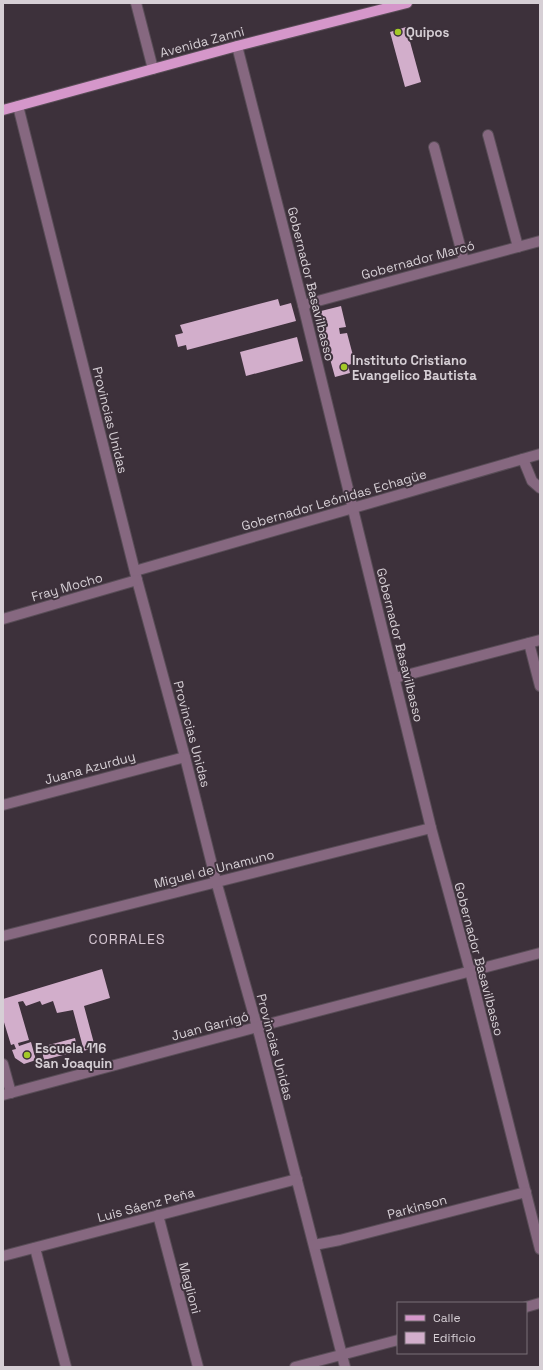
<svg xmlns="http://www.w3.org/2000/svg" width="543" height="1370" viewBox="0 0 543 1370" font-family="'Space Grotesk',sans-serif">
  <rect width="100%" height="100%" fill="#3d313b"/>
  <g fill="#d2aecb">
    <path d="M406 27 421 82 405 87 390 32Z"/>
    <path d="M278 299 280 306 291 303 296 321 187 350 186 345 178 347 175 335 183 333 180 325Z"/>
    <path d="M341 306 346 327 339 328 340 334 347 333 355 363 348 365 350 373 335 377 317 312Z"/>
    <path d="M297 337 303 361 246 376 240 352Z"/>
    <path d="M102 969 110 998 84 1006 95 1047 84 1051 73 1010 57 1013 53 1001 42 1005 40 1001 26 1006 23 1001 18 1002 29 1040 18 1043 19 1046 31 1042 36 1060 24 1064 15 1058 12 1050 16 1049 14 1044 11 1045 3 1019V999Z"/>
    <path d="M75 1038 78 1051 44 1060 41 1047Z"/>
  </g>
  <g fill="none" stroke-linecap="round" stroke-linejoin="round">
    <defs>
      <g id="minor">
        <path d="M136 3 153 69"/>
        <path d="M237 46 303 305 431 828 470 971 540 1249"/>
        <path d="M18 106 137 580 185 757 216 881 260 1037 345 1367"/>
        <path d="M488 135 518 247"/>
        <path d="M434 147 464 261"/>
        <path d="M303 305 540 241"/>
        <path d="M523 459 532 481 540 488"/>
        <path d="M135 571 540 454"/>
        <path d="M3 619 137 580"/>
        <path d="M529 643 540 686"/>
        <path d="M395 678 540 640"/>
        <path d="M3 805 185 757"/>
        <path d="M3 936 431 828"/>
        <path d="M3 1064 11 1093"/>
        <path d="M3 1095 257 1027 540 953"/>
        <path d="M158 1215 198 1367"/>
        <path d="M314 1245 340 1240 526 1192"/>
        <path d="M35 1248 66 1367"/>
        <path d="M3 1256 297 1179"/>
        <path d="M526 1307 540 1303"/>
        <path d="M295 1367 398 1340"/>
      </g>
      <path id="major" d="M3 110 237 46 407 3"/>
    </defs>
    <use href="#minor" stroke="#594d57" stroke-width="12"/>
    <use href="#major" stroke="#594d57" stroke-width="12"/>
    <use href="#minor" stroke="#866880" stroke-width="10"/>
    <use href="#major" stroke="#d597ca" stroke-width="10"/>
  </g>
  <g fill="#a3c927" stroke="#3d313b" stroke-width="1.5">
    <circle cx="398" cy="32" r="4"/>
    <circle cx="344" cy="367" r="4"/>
    <circle cx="27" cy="1055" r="4"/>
  </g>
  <g text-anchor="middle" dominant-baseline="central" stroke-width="4" stroke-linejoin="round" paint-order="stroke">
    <g font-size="13" font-weight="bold" fill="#d6cfd5" stroke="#3d313b" text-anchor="start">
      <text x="406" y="32">Quipos</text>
      <text x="352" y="360">Instituto Cristiano<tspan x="352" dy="15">Evangelico Bautista</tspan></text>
      <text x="35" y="1048">Escuela 116<tspan x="35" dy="15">San Joaquin</tspan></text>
    </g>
    <g font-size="13" fill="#d6cfd5" stroke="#3d313b">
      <text transform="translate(202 42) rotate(-15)">Avenida Zanni</text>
      <text transform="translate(418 260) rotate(-15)">Gobernador Marcó</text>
      <text transform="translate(311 284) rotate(76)">Gobernador Basavilbasso</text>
      <text transform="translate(110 420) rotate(76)">Provincias Unidas</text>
      <text transform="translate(334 500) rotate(-16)">Gobernador Leónidas Echagüe</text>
      <text transform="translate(67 587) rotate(-16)">Fray Mocho</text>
      <text transform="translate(400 645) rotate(76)">Gobernador Basavilbasso</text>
      <text transform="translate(192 734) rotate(75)">Provincias Unidas</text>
      <text transform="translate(90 768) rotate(-15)">Juana Azurduy</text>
      <text transform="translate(214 869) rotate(-14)">Miguel de Unamuno</text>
      <text transform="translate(479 959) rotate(75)">Gobernador Basavilbasso</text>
      <text transform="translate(210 1026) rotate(-15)">Juan Garrigó</text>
      <text transform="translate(275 1047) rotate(75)">Provincias Unidas</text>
      <text transform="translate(146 1205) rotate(-15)">Luis Sáenz Peña</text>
      <text transform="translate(417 1207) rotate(-15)">Parkinson</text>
      <text transform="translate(190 1288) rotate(75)">Maglioni</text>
    </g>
    <g font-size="14" letter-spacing="1" fill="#d7c8d4" stroke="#3d313b">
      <text x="127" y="939">CORRALES</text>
    </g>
  </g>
  <rect width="543" height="1370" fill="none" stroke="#d6cfd5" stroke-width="8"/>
  <rect x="397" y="1302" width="130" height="52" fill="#3d313b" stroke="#7a7079"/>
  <rect x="405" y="1315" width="20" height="6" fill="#d597ca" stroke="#7a7079"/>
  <text x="433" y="1322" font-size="12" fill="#d6cfd5">Calle</text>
  <rect x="405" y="1332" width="20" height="12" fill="#d2aecb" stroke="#7a7079"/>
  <text x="433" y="1342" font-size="12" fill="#d6cfd5">Edificio</text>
</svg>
